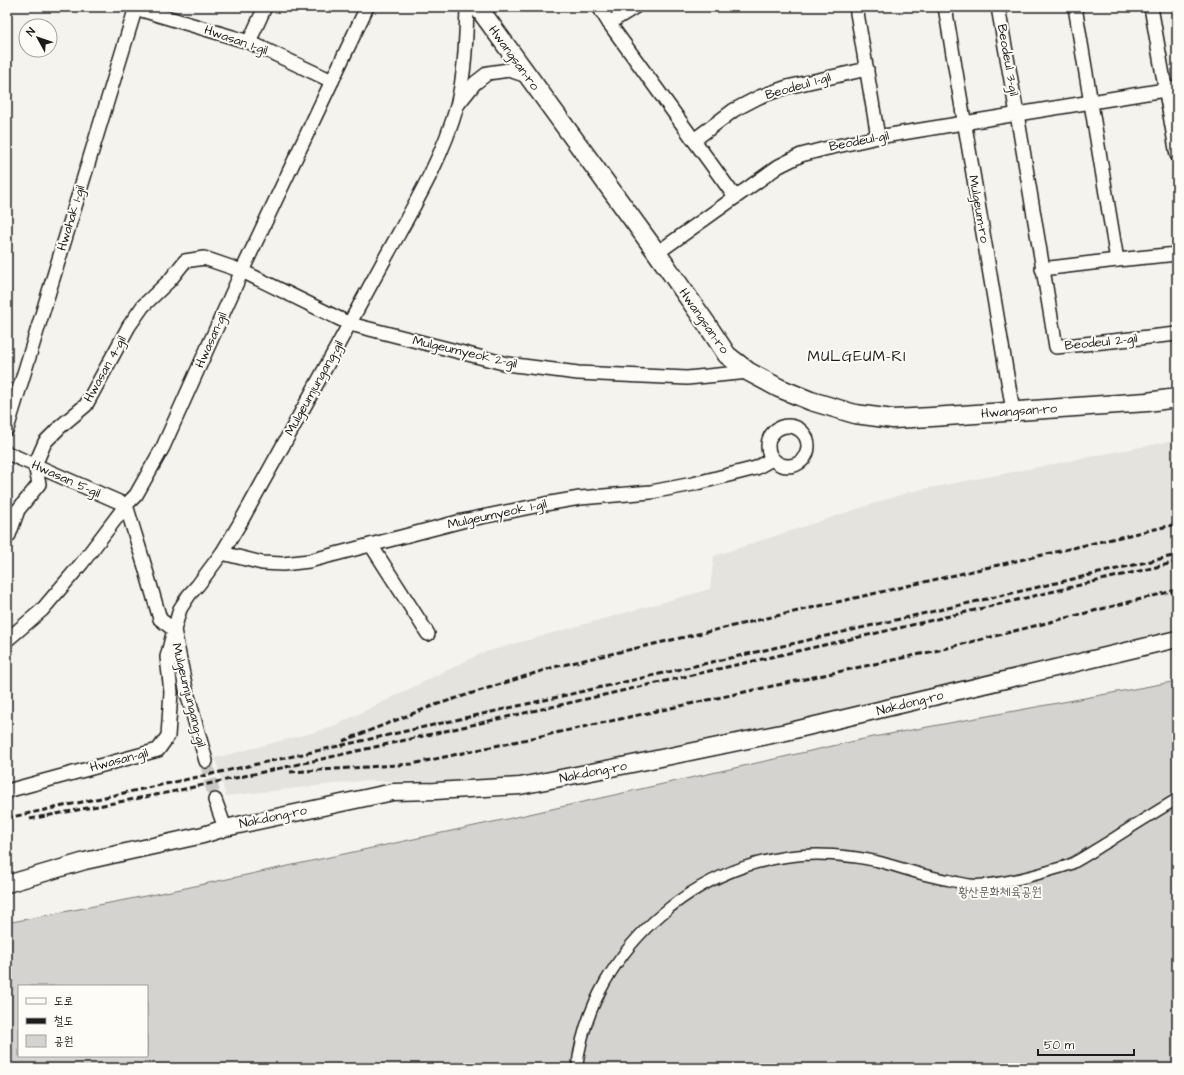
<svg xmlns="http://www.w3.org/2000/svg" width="1184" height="1075" viewBox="0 0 1184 1075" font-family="'Architects Daughter','Poor Story',sans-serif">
  <rect width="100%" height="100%" fill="#f4f3ee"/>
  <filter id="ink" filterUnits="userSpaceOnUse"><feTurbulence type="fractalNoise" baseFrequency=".025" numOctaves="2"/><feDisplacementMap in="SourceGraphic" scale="8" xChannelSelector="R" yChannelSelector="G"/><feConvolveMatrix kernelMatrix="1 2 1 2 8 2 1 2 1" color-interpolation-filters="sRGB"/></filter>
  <g filter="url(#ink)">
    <path fill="#e4e3de" d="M1177 440V629L1069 657 545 781H360L226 796 215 758 330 728 482 653 710 589 714 556 909 492Z"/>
    <path fill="#d4d3cf" stroke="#787876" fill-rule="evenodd" d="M1177 681V1068H7V923L181 889 507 819 868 738ZM19 986H147V1056H19Z"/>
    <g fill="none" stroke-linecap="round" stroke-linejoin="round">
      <path stroke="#c9c8c4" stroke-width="13" stroke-dasharray="13 6" stroke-linecap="butt" d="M206 761 215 800"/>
      <defs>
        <path id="pedestrian" d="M577 1068C590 946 710 846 833 855 847 856 862 858 876 861 900 867 923 876 948 880 957 882 967 885 977 885 1001 884 1025 878 1049 871 1057 868 1066 867 1073 863 1085 857 1096 849 1108 842 1131 827 1154 813 1177 799"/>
        <g id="minor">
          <path d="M599 7 609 23 735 197"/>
          <path d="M856 7 878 137"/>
          <path d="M945 7 1013 411"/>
          <path d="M998 7 1017 114 1056 347 1177 334"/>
          <path d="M1075 7 1117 260"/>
          <path d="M1151 7 1177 155"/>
          <path d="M135 8 249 42 332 81"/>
          <path d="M609 23 635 7"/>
          <path d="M249 42 265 7"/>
          <path d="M459 103 475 83 488 73 509 70 527 76"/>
          <path d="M694 140 734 110 759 97 787 87 867 69"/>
          <path d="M657 253 779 166 801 155 824 149 878 137 1177 88"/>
          <path d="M1042 269 1117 260 1177 254"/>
          <circle cx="788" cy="446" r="20"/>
          <path d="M7 429 136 7"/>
          <path d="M7 453 126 505"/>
          <path d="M7 537 9 535 18 510 39 484 35 465 45 442 61 426 86 405 129 326 143 306 170 280 185 261 204 258 242 271 350 324 507 364 578 373 687 378 749 372"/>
          <path d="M371 545 428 634"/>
          <path d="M222 553 262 563 283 564 309 561 462 521 545 504 580 498 651 492 693 484 756 468 772 459"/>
          <path d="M7 640 42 610 82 563 126 505 136 495 163 447 242 271 367 7"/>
          <path d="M206 761 186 689 174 630 180 609 189 595 198 585 222 553 240 523C288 437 335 351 382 264 409 214 442 161 457 106 465 74 466 40 467 7"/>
          <path d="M7 791 158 750 168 736 171 692 167 657 174 630 160 619 145 567 126 505"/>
          <path d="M215 800 225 828"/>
        </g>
        <path id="tertiary" d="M7 884 85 861 203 835 225 828 393 792 435 791 520 786 632 764 786 732 1177 639"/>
        <path id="secondary" d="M478 7 657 253 706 323 727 355 749 372 779 388 811 401 855 414 893 419 932 417 1147 402 1177 398"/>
      </defs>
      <use href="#pedestrian" stroke="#1c1c1c" stroke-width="13"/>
      <use href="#minor" stroke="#1c1c1c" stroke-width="16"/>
      <use href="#tertiary" stroke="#1c1c1c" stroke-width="19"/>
      <use href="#secondary" stroke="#1c1c1c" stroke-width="21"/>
      <use href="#pedestrian" stroke="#fdfcf7" stroke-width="10"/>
      <use href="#minor" stroke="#fdfcf7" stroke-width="13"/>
      <use href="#tertiary" stroke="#fdfcf7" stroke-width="16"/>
      <use href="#secondary" stroke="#fdfcf7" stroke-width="18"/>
      <g stroke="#1c1c1c" stroke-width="3" stroke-dasharray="6 3" stroke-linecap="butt">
        <path d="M343 741 432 706 554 667 1177 524"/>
        <path d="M290 772 412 764 939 650 1177 590"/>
        <path d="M7 818C398 735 788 645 1177 555"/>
        <path d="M30 819 171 792 313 761 899 628 1177 562"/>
      </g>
    </g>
  </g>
  <g text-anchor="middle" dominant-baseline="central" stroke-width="4" stroke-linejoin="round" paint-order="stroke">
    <g font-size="13" fill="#1c1c1c" stroke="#fdfcf7">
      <text transform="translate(236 40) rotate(19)">Hwasan 1-gil</text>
      <text transform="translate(514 58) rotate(54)">Hwangsan-ro</text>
      <text transform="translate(1008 60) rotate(80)">Beodeul 3-gil</text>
      <text transform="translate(798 86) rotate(-16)">Beodeul 1-gil</text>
      <text transform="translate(859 141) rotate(-11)">Beodeul-gil</text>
      <text transform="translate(979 209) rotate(80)">Mulgeum-ro</text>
      <text transform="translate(71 218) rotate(-73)">Hwahak 1-gil</text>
      <text transform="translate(704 321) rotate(55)">Hwangsan-ro</text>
      <text transform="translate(211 340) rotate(-66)">Hwasan-gil</text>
      <text transform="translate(1101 342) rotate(-6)">Beodeul 2-gil</text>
      <text transform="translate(465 352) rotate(13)">Mulgeumyeok 2-gil</text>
      <text transform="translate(105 369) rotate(-61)">Hwasan 4-gil</text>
      <text transform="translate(314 388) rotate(-61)">Mulgeumjungang-gil</text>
      <text transform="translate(1019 411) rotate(-4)">Hwangsan-ro</text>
      <text transform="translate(66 479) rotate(24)">Hwasan 5-gil</text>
      <text transform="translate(497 514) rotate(-12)">Mulgeumyeok 1-gil</text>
      <text transform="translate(189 695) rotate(76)">Mulgeumjungang-gil</text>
      <text transform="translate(910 703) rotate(-14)">Nakdong-ro</text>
      <text transform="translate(119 760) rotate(-15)">Hwasan-gil</text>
      <text transform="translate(593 772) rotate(-11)">Nakdong-ro</text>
      <text transform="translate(273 817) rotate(-12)">Nakdong-ro</text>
    </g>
    <g font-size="13" fill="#5c5c5b" stroke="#fdfcf7">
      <text x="1000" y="892">황산문화체육공원</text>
    </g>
    <g font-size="15" letter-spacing="1" fill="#1c1c1c" stroke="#fdfcf7">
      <text x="857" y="356">MULGEUM-RI</text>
    </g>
  </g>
  <rect width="1184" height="1075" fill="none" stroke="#fdfcf7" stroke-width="24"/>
  <rect x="12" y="12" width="1160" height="1051" fill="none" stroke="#1c1c1c" stroke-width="1.5" filter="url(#ink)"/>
  <rect x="18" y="985" width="130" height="72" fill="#fdfcf7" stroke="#a3a29f"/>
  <rect x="26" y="998" width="20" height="6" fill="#fdfcf7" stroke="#a3a29f"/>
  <text x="54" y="1005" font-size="12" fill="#1c1c1c">도로</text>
  <rect x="26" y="1018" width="20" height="6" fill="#1c1c1c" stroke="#a3a29f"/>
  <text x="54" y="1025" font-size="12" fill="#1c1c1c">철도</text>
  <rect x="26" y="1035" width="20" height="12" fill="#d4d3cf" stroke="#a3a29f"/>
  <text x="54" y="1045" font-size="12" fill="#1c1c1c">공원</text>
  <g transform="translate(38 38) rotate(310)"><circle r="19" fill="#fdfcf7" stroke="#a3a29f"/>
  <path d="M0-3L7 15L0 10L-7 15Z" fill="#1c1c1c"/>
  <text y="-6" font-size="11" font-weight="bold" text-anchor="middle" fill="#1c1c1c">N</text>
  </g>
  <path d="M1038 1049v6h96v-6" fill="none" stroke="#1c1c1c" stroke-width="2"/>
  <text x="1044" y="1049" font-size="12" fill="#1c1c1c" stroke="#fdfcf7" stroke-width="3" paint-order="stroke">50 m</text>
</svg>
